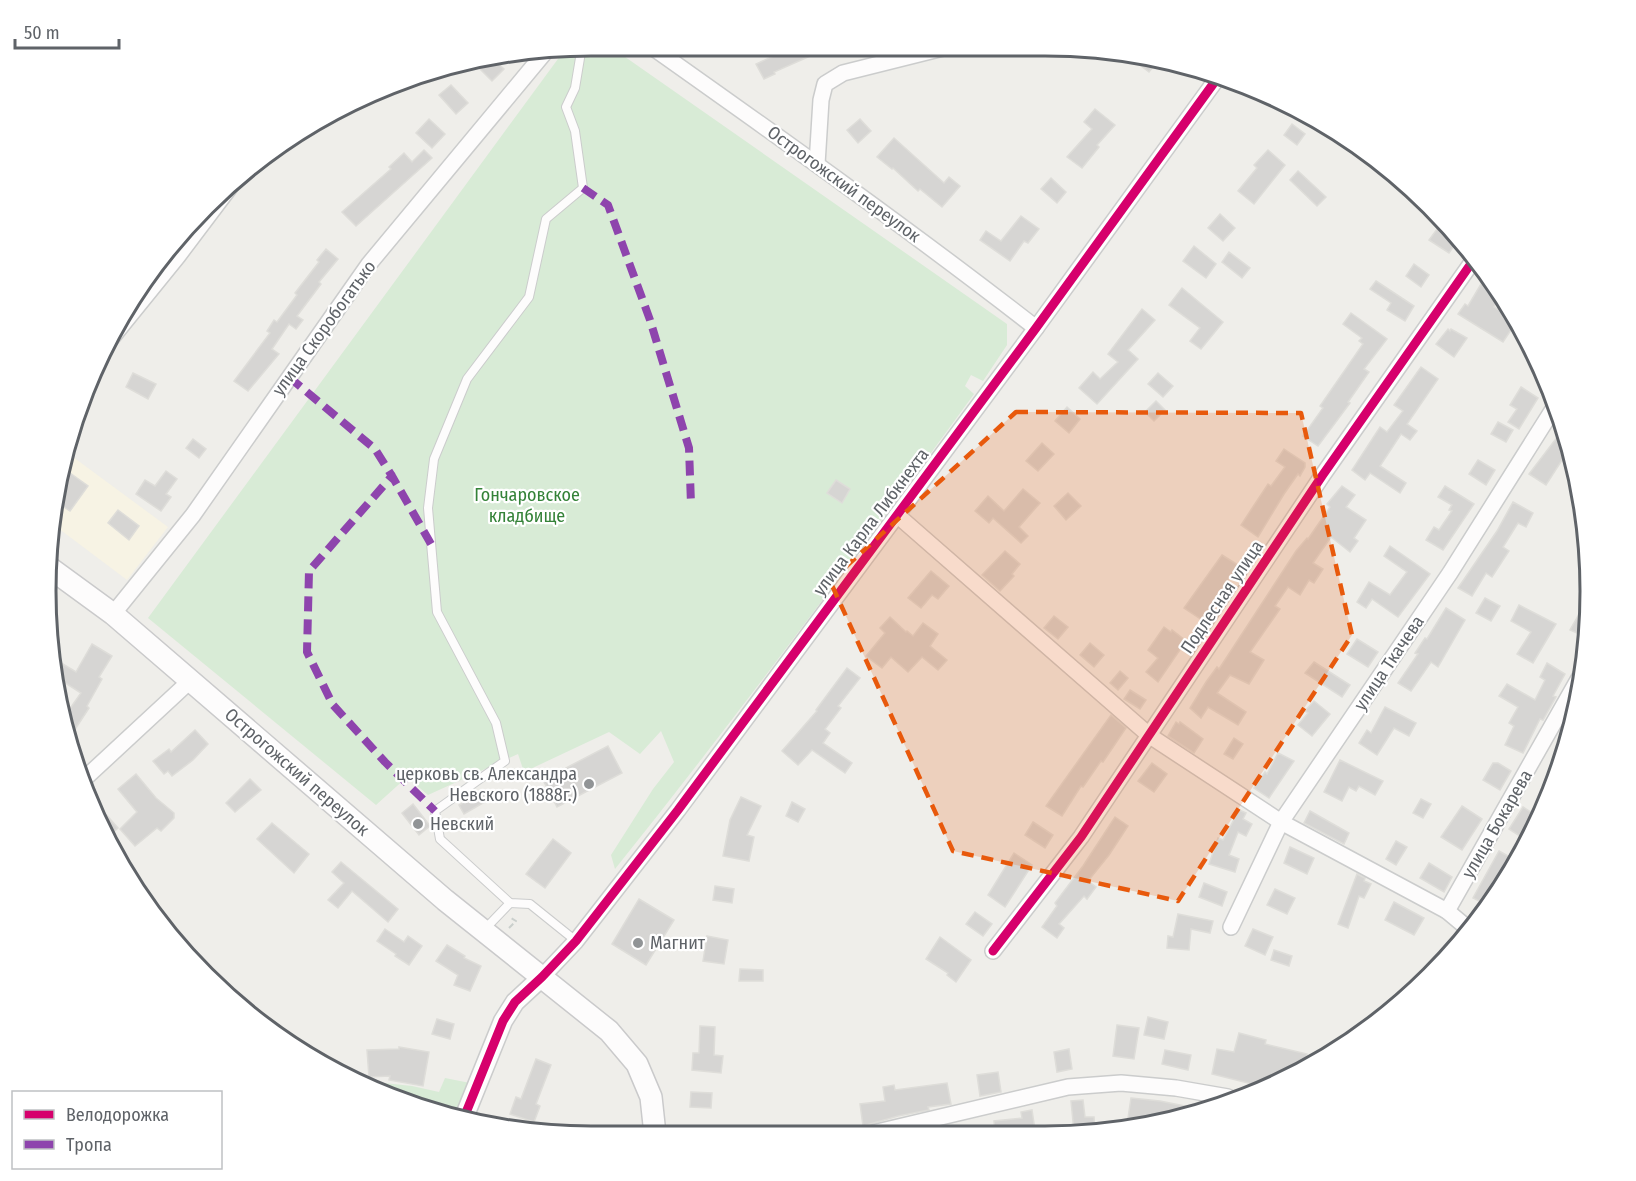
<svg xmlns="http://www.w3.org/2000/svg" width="1636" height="1181" viewBox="0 0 1636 1181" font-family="'Fira Sans Condensed',sans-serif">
  <rect width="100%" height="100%" fill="#efeeea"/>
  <path fill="#f7f3e4" d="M69 454 168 527 127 580 50 522Z"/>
  <g fill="#d8ebd6">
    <path d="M590 45H608L1007 324V345L983 381 971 375 965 386 974 394C857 555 739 714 615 869L611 855 653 789 674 762 661 731 640 754 609 732 524 772 518 754 428 795 407 777 376 805 148 618 566 48Z"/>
    <path d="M445 1078 470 1083 460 1106 453 1110H444L420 1100 396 1097 347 1079 412 1086 439 1092Z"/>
  </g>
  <g fill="#d6d5d3" stroke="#deddd9" stroke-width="1.5">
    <path d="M779 45H835L774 72 775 74 764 79 756 64 782 52Z"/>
    <path d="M1124 53 1148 55 1157 62 1149 72Z"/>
    <path d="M492 58 504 69 492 81 472 61Z"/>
    <path d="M451 85 468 103 456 114 439 95Z"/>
    <path d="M1095 109 1115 125 1097 145 1099 147 1082 168 1067 157 1092 129 1084 122Z"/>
    <path d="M429 119 445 134 432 148 416 133Z"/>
    <path d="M860 119 871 131 858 143 847 130Z"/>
    <path d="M1292 124 1305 134 1297 145 1284 135Z"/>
    <path d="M894 138 944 183 949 177 960 186 942 207 920 189 918 191 893 168 892 169 877 157Z"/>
    <path d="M424 150 432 158 356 226 342 212 391 169 389 167 404 153 412 162Z"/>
    <path d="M1268 150 1285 165 1254 204 1238 191 1257 168 1254 165Z"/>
    <path d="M1298 171 1326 197 1317 206 1290 180Z"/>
    <path d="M1051 178 1066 192 1057 203 1041 189Z"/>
    <path d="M1220 214 1235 228 1223 241 1208 228Z"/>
    <path d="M1021 216 1039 229 1028 243 1024 241 1010 261 980 240 986 231 1001 241Z"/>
    <path d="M1443 221 1451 227 1445 236 1456 243 1449 253 1429 240Z"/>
    <path d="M1194 246 1216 264 1206 278 1183 261Z"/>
    <path d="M326 249 338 259 319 282 321 284 297 316 303 320 296 329 289 324 272 349 279 354 248 391 234 381 270 333 267 331 274 320 277 322 297 295 295 293 319 262 317 260Z"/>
    <path d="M1229 252 1250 268 1242 278 1222 262Z"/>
    <path d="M1414 264 1429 275 1421 287 1406 276Z"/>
    <path d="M1487 274 1501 295 1494 307 1517 321 1503 342 1458 314 1465 304 1468 306Z"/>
    <path d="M1376 281 1414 306 1405 321 1387 310 1391 303 1370 289Z"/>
    <path d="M1182 288 1223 322 1201 349 1190 341 1200 328 1169 305Z"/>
    <path d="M1142 309 1155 320 1128 350 1138 359 1097 404 1079 388 1093 372 1100 379 1118 362 1108 354Z"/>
    <path d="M1351 313 1387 339 1364 369 1369 372 1348 402 1350 403 1318 446 1303 436 1323 408 1320 406 1363 344 1359 341 1362 338 1343 324Z"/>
    <path d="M1448 329 1450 331 1451 329 1467 338 1454 357 1436 344Z"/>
    <path d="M1421 367 1438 379 1407 424 1417 431 1410 440 1401 434 1380 466 1406 483 1400 493 1370 473 1365 480 1352 470 1380 427 1387 432 1403 411 1394 405Z"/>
    <path d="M133 373 156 384 148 399 126 387Z"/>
    <path d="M1158 373 1173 386 1163 397 1148 384Z"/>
    <path d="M1521 387 1538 398 1519 429 1508 422 1517 409 1510 405Z"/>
    <path d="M1156 401 1165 410 1154 421 1145 412Z"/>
    <path d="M1067 407 1080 419 1069 433 1055 421Z"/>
    <path d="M1498 422 1513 430 1506 442 1491 434Z"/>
    <path d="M1565 427 1575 470 1562 460 1546 485 1529 474Z"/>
    <path d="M193 439 206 449 199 458 186 448Z"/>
    <path d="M1042 443 1054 454 1038 471 1026 461Z"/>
    <path d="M1284 449 1305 463V467L1300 476 1298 474 1284 494 1258 537 1241 525 1268 484 1271 486 1285 467 1276 461Z"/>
    <path d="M1478 460 1495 470 1486 485 1469 474Z"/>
    <path d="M166 471 177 479 166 494 171 497 161 511 136 494 145 480 155 486Z"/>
    <path d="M70 473 88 486 70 511 55 501 59 489Z"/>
    <path d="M836 480 850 489 842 503 827 493Z"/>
    <path d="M1342 486 1355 495 1346 507 1366 520 1354 538 1358 541 1350 552 1331 537 1313 563 1323 569 1314 583 1309 580 1300 595 1288 587 1275 606 1280 609 1250 652 1264 660 1249 684 1230 675 1217 693 1246 712 1238 725 1208 707 1201 718 1190 708 1206 682 1217 667 1219 669 1296 551 1307 538 1308 539 1330 507 1327 504Z"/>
    <path d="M1445 486 1474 504 1443 550 1426 540 1434 527 1439 530 1452 511 1449 510 1452 505 1438 497Z"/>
    <path d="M1023 489 1040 503 1019 527 1028 536 1021 543 993 518 989 523 975 511 988 496 1004 511Z"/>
    <path d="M1068 493 1081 506 1066 520 1054 506Z"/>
    <path d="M1513 502 1533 513 1526 527 1518 523 1503 547 1509 551 1492 577 1486 573 1472 596 1458 588 1497 531Z"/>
    <path d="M118 510 139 526 129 540 108 523Z"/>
    <path d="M1390 546 1430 574 1398 617 1372 599 1366 608 1357 602 1369 582 1390 595 1407 572 1384 556Z"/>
    <path d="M1005 551 1020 564 1012 574 1014 576 1000 591 982 575Z"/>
    <path d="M1222 555 1238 565 1202 620 1184 608Z"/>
    <path d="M931 571 949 586 938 599 932 595 921 608 908 598Z"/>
    <path d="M1589 597 1590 627 1588 638 1570 630Z"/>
    <path d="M1485 598 1500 606 1491 621 1476 613Z"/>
    <path d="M1519 605 1556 624 1533 663 1517 654 1531 632 1511 621Z"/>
    <path d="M1446 608 1465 620 1438 667 1431 662 1411 691 1398 683 1418 654 1415 653 1425 638 1427 639Z"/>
    <path d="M1054 616 1068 627 1058 639 1044 628Z"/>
    <path d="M890 617 906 632 907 631 913 636 923 623 938 634 930 646 947 660 938 670 922 657 908 672 891 657 882 668 866 656 885 633 880 628Z"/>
    <path d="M1164 627 1171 632 1172 630 1186 641 1158 682 1146 672 1158 658 1148 650Z"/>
    <path d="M1357 639 1378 652 1368 667 1347 654Z"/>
    <path d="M1090 643 1104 655 1094 667 1080 655Z"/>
    <path d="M92 644 112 656 99 677 102 679 87 706 89 708 70 737 64 717 81 693 53 675 52 670 58 661 76 672Z"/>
    <path d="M1314 662 1350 685 1342 697 1305 673Z"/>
    <path d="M1547 663 1565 674 1553 696 1556 697 1543 720 1540 719 1523 753 1505 745 1514 726 1509 723 1518 707 1499 696 1507 684 1535 700 1545 680 1540 677Z"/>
    <path d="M847 668 860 678 838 706 841 708 825 729 830 733 823 743 852 763 845 773 812 750 798 765 782 751 817 711 816 710Z"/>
    <path d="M1120 671 1128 678 1118 690 1110 683Z"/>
    <path d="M1130 690 1146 700 1140 709 1124 699Z"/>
    <path d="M1314 701 1330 714 1312 736 1298 725 1308 713 1305 711Z"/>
    <path d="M1385 707 1416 723 1409 736 1394 728 1377 755 1359 743 1367 730 1371 733Z"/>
    <path d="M1111 715 1126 728 1103 762 1101 761 1083 787 1081 786 1062 816 1046 806Z"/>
    <path d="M1176 722 1179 724 1180 722 1203 739 1194 753 1168 736Z"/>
    <path d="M195 730 208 744 193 760 172 776 168 771 164 774 153 761 169 749 171 752Z"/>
    <path d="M1234 738 1243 744 1233 759 1224 754Z"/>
    <path d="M608 746 622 773 557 807 543 780Z"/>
    <path d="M1278 753 1294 761 1269 798 1254 788 1265 772 1267 774Z"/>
    <path d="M1340 760 1383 781 1375 795 1359 786 1356 791 1349 787 1342 801 1324 792Z"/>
    <path d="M1152 763 1167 774 1154 792 1138 781Z"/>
    <path d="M1493 763H1498L1511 771 1500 790 1483 780Z"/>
    <path d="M136 774 156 798 174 813V818L161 831 157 828 135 846 120 829 137 812 118 789Z"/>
    <path d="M250 779 261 790 235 812 226 803Z"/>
    <path d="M486 790 490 799 464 814 459 805Z"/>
    <path d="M741 797 761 806 747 835 754 837 749 861 723 856 730 820Z"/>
    <path d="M1421 799 1431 804 1423 818 1413 813Z"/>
    <path d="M94 801 118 828 109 836 90 805Z"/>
    <path d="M792 802 805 809 798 822 786 816Z"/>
    <path d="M413 804 430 826 419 835 402 813Z"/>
    <path d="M1462 806 1482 819 1462 850 1441 837Z"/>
    <path d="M1523 807 1540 818 1529 842 1509 829Z"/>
    <path d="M1239 810 1246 813 1243 819 1252 824 1246 836 1238 832 1229 855 1239 859 1235 872 1209 864 1218 838 1223 840Z"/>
    <path d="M1310 811 1349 833 1344 844 1304 823Z"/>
    <path d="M1115 817 1128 826 1109 855 1088 881 1096 887 1087 899 1084 896 1059 924 1064 928 1057 938 1042 927 1057 906 1055 903 1083 866Z"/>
    <path d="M1033 822 1053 835 1045 848 1025 835Z"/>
    <path d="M272 823 309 854 294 873 257 839Z"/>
    <path d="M553 839 571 853 545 888 526 874Z"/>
    <path d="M1396 841 1407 847 1396 865 1386 859Z"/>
    <path d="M1290 847 1314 858 1307 874 1284 863Z"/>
    <path d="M1499 851 1517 861 1489 906 1473 898Z"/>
    <path d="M1014 853 1032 865 1005 907 988 895Z"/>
    <path d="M341 862 398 909 388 922 352 891 338 908 328 900 344 883 332 872Z"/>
    <path d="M1429 863 1452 877 1444 892 1420 878Z"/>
    <path d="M1357 874 1365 878 1364 881 1371 884 1364 898 1359 896 1348 928 1338 924Z"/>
    <path d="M1204 883 1227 892 1222 906 1199 897Z"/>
    <path d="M715 886 734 889 732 903 713 900Z"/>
    <path d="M1275 889 1295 898 1287 914 1267 905Z"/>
    <path d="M639 899 674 920 646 965 612 944Z"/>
    <path d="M1394 902 1424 918 1414 935 1385 920Z"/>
    <path d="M975 912 992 924 983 936 966 924Z"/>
    <path d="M1178 914 1213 921 1210 933 1191 929 1189 950 1167 948 1168 936 1173 937Z"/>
    <path d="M385 929 404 942 408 936 422 946 409 965 395 956 396 954 377 941Z"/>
    <path d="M1253 929 1273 937 1265 955 1245 946Z"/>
    <path d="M707 936 728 940 724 964 703 961Z"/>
    <path d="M940 937 971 960 956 982 947 975 948 973 926 959Z"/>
    <path d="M447 945 465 956 464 958 481 966 470 991 454 985 458 975 436 961Z"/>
    <path d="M1274 950 1292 956 1289 966 1271 960Z"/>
    <path d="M740 969 763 970V981H739Z"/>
    <path d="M1148 1017 1168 1022 1164 1039 1144 1035Z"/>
    <path d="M437 1019 454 1024 450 1039 432 1034Z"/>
    <path d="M1117 1025 1139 1028 1134 1059 1113 1056Z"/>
    <path d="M700 1026 715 1027 714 1055 723 1056 721 1073 692 1070 693 1053H699Z"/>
    <path d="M1239 1033 1266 1040 1265 1044 1307 1054 1303 1069 1286 1080 1264 1087 1212 1074 1217 1049 1234 1052Z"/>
    <path d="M399 1047 429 1052 423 1086 389 1080 390 1076 369 1077 367 1050 399 1049Z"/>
    <path d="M1069 1049 1072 1069 1057 1072 1054 1052Z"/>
    <path d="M1165 1050 1191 1055 1188 1070 1162 1064Z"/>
    <path d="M536 1059 551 1065 536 1104 540 1106 534 1122 510 1114 516 1097 521 1099Z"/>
    <path d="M998 1072 1001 1092 980 1096 977 1075Z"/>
    <path d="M947 1083 951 1104 928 1107 929 1110 898 1116 863 1126 860 1104 885 1101 883 1087 894 1085 895 1090Z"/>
    <path d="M691 1092 712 1093 711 1108 690 1107Z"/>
    <path d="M1131 1098 1160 1101 1195 1108 1150 1121 1128 1118Z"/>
    <path d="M1083 1100 1085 1117H1094L1095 1131 1074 1132 1071 1101Z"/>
    <path d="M1032 1110 1035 1130 995 1132 994 1121 1022 1118 1021 1112Z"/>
  </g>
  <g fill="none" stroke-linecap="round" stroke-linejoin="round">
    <defs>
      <g id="service">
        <path d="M485 929 510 903"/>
        <path d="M576 941 530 904 510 903 440 839 435 811 505 761 496 723 437 612 428 508 434 459 467 379 529 297 546 219 583 188 575 131 566 107 575 88 582 46"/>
        <path d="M445 1116 456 1119"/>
      </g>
      <g id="minor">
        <path d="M649 45C779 137 910 230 1036 328"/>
        <path d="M817 164 821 100 825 84 843 73 955 45"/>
        <path d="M101 351 178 256 230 187"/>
        <path d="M897 515 1150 736 1281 822 1447 911 1471 931"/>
        <path d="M113 614 193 515 369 264 546 51"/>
        <path d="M82 781 191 680"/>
        <path d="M1447 911 1582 673"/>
        <path d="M1231 927 1281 822 1450 573 1557 403"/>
        <path d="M993 951 1081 837 1322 476 1475 258"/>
        <path d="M542 977 576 941 678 810 1036 328 1216 80"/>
        <path d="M873 1133 1068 1087 1121 1083 1176 1088 1228 1097"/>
      </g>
      <path id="tertiary" d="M463 1120 503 1021 515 1002 542 977"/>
      <path id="secondary" d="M50 568 113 614 445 900 609 1031 637 1064 651 1097 655 1134"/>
    </defs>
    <use href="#service" stroke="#cbcccc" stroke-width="10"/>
    <use href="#minor" stroke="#cbcccc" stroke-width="18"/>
    <use href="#tertiary" stroke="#cbcccc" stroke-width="21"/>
    <use href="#secondary" stroke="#cacacb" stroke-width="24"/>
    <path stroke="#cacfcc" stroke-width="2" stroke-dasharray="6 3" stroke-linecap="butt" d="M509 928 516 921 511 918"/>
    <use href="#service" stroke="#fdfcfc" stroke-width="8"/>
    <use href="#minor" stroke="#fdfcfc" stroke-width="15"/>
    <use href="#tertiary" stroke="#fdfcfc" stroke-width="18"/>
    <use href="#secondary" stroke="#fdfcfc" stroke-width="21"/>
    <g stroke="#8e44ad" stroke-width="8" stroke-dasharray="15 8" stroke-linecap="butt">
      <path d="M583 188 608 205 650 320 689 448 691 504"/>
      <path d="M289 377 375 449 392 476"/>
      <path d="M431 544 392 476 309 571 307 652 333 705 385 762 435 811"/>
    </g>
    <defs>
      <g id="cycleway">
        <path d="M993 951 1081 837 1322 476 1475 258"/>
        <path d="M463 1120 503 1021 515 1002 542 977 576 941 678 810 1036 328 1216 80"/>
      </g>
    </defs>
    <use href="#cycleway" stroke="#fff" stroke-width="13"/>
    <use href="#cycleway" stroke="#d6006c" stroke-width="9"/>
  </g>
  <path fill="#e8590c" fill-opacity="0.2" stroke="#e8590c" stroke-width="4.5" stroke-dasharray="12 8" stroke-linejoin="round" d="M1016 412 1301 413 1352 635 1178 901 953 851 830 581Z"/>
  <g fill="#919496" stroke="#fff" stroke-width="2">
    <circle cx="589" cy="784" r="6"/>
    <circle cx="418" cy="824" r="6"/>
    <circle cx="638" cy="943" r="6"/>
  </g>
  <g text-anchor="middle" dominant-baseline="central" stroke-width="4.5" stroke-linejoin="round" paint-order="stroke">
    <g font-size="18" fill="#5f6368" stroke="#fff">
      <text transform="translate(844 184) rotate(36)">Острогожский переулок</text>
      <text transform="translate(324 328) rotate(-54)">улица Скоробогатько</text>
      <text transform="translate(871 522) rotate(-53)">улица Карла Либкнехта</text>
      <text transform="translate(1222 597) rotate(-56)">Подлесная улица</text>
      <text transform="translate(1389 663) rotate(-56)">улица Ткачева</text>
      <text transform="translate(297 772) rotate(41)">Острогожский переулок</text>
      <text transform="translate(1497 824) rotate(-60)">улица Бокарева</text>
    </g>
    <g font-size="18" fill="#348238" stroke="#fff">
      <text x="527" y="495">Гончаровское<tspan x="527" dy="21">кладбище</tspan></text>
    </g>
    <g font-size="18" fill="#5f6368" stroke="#fff" text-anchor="start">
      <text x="577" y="774" text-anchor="end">церковь св. Александра<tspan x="577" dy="21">Невского (1888г.)</tspan></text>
      <text x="430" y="824">Невский</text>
      <text x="650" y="943">Магнит</text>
    </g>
  </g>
  <path d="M0 0H1636V1181H0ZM591 56H1045A535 535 0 0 1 1580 591V591A535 535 0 0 1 1045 1126H591A535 535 0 0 1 56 591V591A535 535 0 0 1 591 56Z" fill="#fff" fill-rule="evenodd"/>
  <path fill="none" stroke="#5f6368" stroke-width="3" d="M591 56H1045A535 535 0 0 1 1580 591V591A535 535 0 0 1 1045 1126H591A535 535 0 0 1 56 591V591A535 535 0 0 1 591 56Z"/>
  <rect x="12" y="1091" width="210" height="78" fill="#ffffff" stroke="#bfc1c3" stroke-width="1.5"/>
  <rect x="24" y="1110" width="30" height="9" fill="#d6006c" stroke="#bfc1c3" stroke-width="1.5"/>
  <text x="66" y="1121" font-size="18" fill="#5f6368">Велодорожка</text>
  <rect x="24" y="1140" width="30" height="9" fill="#8e44ad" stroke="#bfc1c3" stroke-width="1.5"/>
  <text x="66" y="1151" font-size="18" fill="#5f6368">Тропа</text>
  <path d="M15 39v9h104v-9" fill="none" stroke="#5f6368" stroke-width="3"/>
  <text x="24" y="39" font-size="18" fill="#5f6368" stroke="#ffffff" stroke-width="4.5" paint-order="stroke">50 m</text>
</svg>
